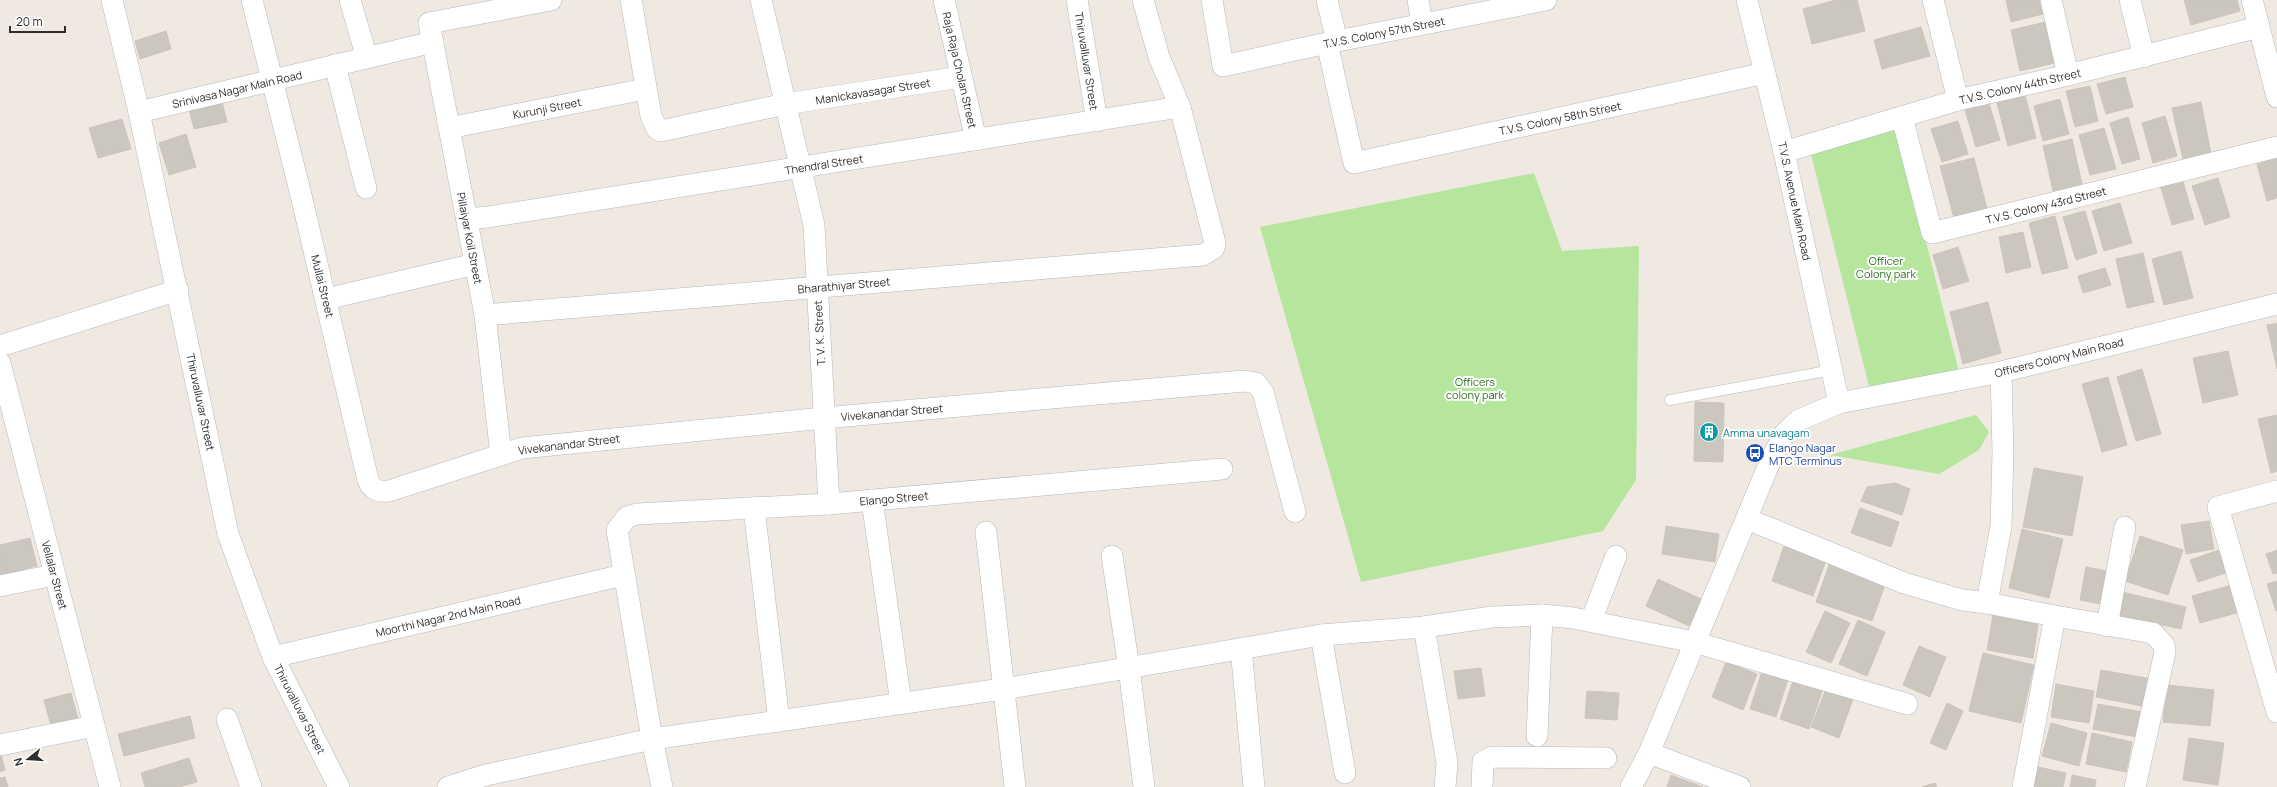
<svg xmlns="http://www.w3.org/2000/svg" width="2277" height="787" viewBox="0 0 2277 787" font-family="Manrope,sans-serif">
  <rect width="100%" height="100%" fill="#efe9e1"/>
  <g fill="#b6e59e">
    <path d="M1897 127 1961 380 1873 402 1811 154Z"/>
    <path d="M1534 173 1562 251 1639 246 1636 480 1603 531 1361 582 1260 227Z"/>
    <path d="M1976 415 1989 432 1979 450 1939 474 1830 455Z"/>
  </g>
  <g fill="#cbc7bf" stroke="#cbc5ba">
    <path d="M1836 0H1857L1865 31 1812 44 1803 9Z"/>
    <path d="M2006 0H2043L2047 13 2011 22Z"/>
    <path d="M2184 0H2237L2240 11 2191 25Z"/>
    <path d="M2046 22 2055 63 2020 71 2011 30Z"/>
    <path d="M1921 27 1930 56 1882 69 1874 40Z"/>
    <path d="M166 31 171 49 140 59 135 41Z"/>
    <path d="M2125 77 2133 107 2106 114 2097 84Z"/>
    <path d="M2090 86 2098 121 2075 127 2066 91Z"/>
    <path d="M2025 95 2036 138 2008 146 1997 103Z"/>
    <path d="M2060 99 2069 134 2043 141 2034 106Z"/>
    <path d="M222 102 227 122 194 129 189 109Z"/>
    <path d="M2201 102 2211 154 2183 159 2172 108Z"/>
    <path d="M1989 103 2000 140 1976 147 1965 110Z"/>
    <path d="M2165 116 2177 156 2153 163 2142 123Z"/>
    <path d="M2128 117 2140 159 2122 164 2110 123Z"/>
    <path d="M122 119 131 149 98 158 89 128Z"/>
    <path d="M1958 121 1968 154 1942 162 1931 129Z"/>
    <path d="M2104 128 2116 169 2090 175 2079 135Z"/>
    <path d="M186 134 196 167 169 175 159 143Z"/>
    <path d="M2072 139 2082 184 2053 191 2043 146Z"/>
    <path d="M1974 158 1987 209 1954 218 1940 166Z"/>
    <path d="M2277 158V198L2267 201 2257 164Z"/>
    <path d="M2181 175 2194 219 2172 225 2159 181Z"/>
    <path d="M2218 178 2230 217 2205 225 2192 186Z"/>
    <path d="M2120 203 2132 243 2104 251 2092 211Z"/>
    <path d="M2085 211 2097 253 2076 260 2063 217Z"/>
    <path d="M2055 216 2068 268 2042 274 2029 223Z"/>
    <path d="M2023 232 2031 267 2006 273 1999 237Z"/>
    <path d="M1958 247 1969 281 1943 289 1933 255Z"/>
    <path d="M2181 251 2193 298 2164 305 2152 259Z"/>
    <path d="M2143 253 2154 302 2127 308 2116 259Z"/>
    <path d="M2105 268 2111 285 2083 293 2078 276Z"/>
    <path d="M1988 302 2001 353 1963 364 1950 312Z"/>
    <path d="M2277 323V369L2267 325Z"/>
    <path d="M2228 351 2238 395 2203 403 2193 358Z"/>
    <path d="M2142 369 2161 434 2136 441 2117 377Z"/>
    <path d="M2108 377 2127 445 2102 452 2082 384Z"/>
    <path d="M1695 402 1724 403 1723 462 1694 461Z"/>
    <path d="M2277 415V471L2271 473 2258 419Z"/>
    <path d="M2034 468 2083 477 2072 536 2023 527Z"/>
    <path d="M1895 483 1910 489 1902 515 1861 501 1867 487Z"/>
    <path d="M1860 508 1899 522 1891 547 1851 533Z"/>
    <path d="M2209 521 2214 549 2186 554 2181 525Z"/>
    <path d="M1666 526 1719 534 1715 562 1662 554Z"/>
    <path d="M2022 529 2063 539 2049 598 2009 588Z"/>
    <path d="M2140 536 2183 550 2168 595 2125 581Z"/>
    <path d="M30 538 37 566 0 575V545Z"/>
    <path d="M1786 540 1828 555 1813 596 1772 581Z"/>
    <path d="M2222 549 2229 572 2198 582 2190 560Z"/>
    <path d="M2277 550V573L2273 574 2266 554Z"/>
    <path d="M1830 562 1886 582 1872 621 1816 602Z"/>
    <path d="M2086 567 2112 572 2106 605 2080 600Z"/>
    <path d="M1658 579 1701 599 1689 626 1646 606Z"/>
    <path d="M2277 581V611H2276L2267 584Z"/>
    <path d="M2232 585 2240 612 2200 623 2192 596Z"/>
    <path d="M2122 592 2186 607 2181 629 2117 615Z"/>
    <path d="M1994 610 2039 618 2033 658 1987 650Z"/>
    <path d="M1825 611 1850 623 1831 663 1806 652Z"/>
    <path d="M1858 620 1885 632 1867 676 1839 664Z"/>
    <path d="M1919 646 1946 657 1930 697 1903 685Z"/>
    <path d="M1983 653 2034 665 2021 723 1969 711Z"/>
    <path d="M1726 662 1757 674 1743 710 1712 697Z"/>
    <path d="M1481 668 1485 696 1458 699 1454 671Z"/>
    <path d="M2101 670 2152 679 2147 707 2096 697Z"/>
    <path d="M1762 671 1788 679 1776 717 1750 709Z"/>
    <path d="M1794 678 1823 689 1809 729 1780 719Z"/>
    <path d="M2056 684 2094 691 2089 723 2051 717Z"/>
    <path d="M2166 685 2214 690 2210 726 2163 722Z"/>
    <path d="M1826 689 1853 699 1839 738 1811 727Z"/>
    <path d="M1587 691 1619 693 1617 720 1585 718Z"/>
    <path d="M71 693 80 726 53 733 44 700Z"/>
    <path d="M1947 703 1963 711 1946 750 1930 743Z"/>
    <path d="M2098 704 2142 712 2137 737 2093 729Z"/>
    <path d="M190 716 195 738 124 756 118 734Z"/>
    <path d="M2051 723 2087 733 2079 766 2042 756Z"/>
    <path d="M2092 733 2132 742 2126 772 2086 764Z"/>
    <path d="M2189 738 2224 743 2218 785 2183 780Z"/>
    <path d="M0 750 5 770 0 772Z"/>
    <path d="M189 758 197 782 179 787H145L141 773Z"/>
    <path d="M2038 767 2066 773 2063 787H2034Z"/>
    <path d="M1671 775 1703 787H1667Z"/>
    <path d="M2072 775 2096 780 2095 787H2070Z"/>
    <path d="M5 777 8 787H0V778Z"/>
    <path d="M1935 783 1937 787H1922Z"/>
  </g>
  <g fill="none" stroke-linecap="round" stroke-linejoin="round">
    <defs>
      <path id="lane" d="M1670 400 1832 370"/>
      <g id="street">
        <path d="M112 0 139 112 228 534 273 657 339 787"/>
        <path d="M252 0 300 191 368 480C372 491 379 492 389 491L522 448 824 418 1244 381 1256 383 1263 392 1295 512"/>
        <path d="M350 0 367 58"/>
        <path d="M631 0 651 116 657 129 661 131 785 104 961 77"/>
        <path d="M761 0 814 225 829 504"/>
        <path d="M944 0 976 140"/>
        <path d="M1077 0 1097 121"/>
        <path d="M1212 0 1223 66 1327 43 1546 0"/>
        <path d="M1327 0 1337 41"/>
        <path d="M1418 0 1422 24"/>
        <path d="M1747 0 1784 152 1839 403"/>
        <path d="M1933 0 1958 100"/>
        <path d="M2051 0 2068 75"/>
        <path d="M2130 0 2144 57"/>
        <path d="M2252 0 2277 97"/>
        <path d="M1327 43 1354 163 1765 73"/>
        <path d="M335 65 366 188"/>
        <path d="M139 112 433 42"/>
        <path d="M1902 117 1932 233 2277 147"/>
        <path d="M449 128 645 89"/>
        <path d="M1784 152 1958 100 2068 75 2259 27"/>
        <path d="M467 219 488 217 1180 107"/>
        <path d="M326 299 475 264"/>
        <path d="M485 315 1203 255 1214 248 1215 243 1180 107 1159 57 1143 0"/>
        <path d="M0 346 178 290"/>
        <path d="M0 363 110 787"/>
        <path d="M2001 372 2003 452 2001 526 1987 603 2055 616 2023 787"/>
        <path d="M501 455 485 315 429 23 551 0"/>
        <path d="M2277 491 2218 507 2277 712"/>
        <path d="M872 500 901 703"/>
        <path d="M754 508 779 721"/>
        <path d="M1747 519 1904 583 1962 600 1987 603"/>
        <path d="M986 532 1015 787"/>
        <path d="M1112 556 1129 668 1144 787"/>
        <path d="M0 586 54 575"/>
        <path d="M2055 616 2153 633 2164 645 2165 652 2135 787"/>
        <path d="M1591 621 1616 556"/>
        <path d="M2107 626 2125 527"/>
        <path d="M1424 627 1447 763 1445 787"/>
        <path d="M1321 635 1345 773"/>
        <path d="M1241 648 1254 787"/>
        <path d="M273 657 623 575"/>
        <path d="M227 719 251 787"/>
        <path d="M1537 736 1542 615"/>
        <path d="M0 745 94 726"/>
        <path d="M1649 753 1740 787"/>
        <path d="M448 787 486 775 652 739 1016 687 1321 635 1424 627 1492 617 1542 615 1573 618 1694 642 1907 704"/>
        <path d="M662 787 652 739 617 530 627 517 637 514 829 504 1222 469"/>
        <path d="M1482 787 1483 762 1492 757 1606 758"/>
        <path d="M1631 787 1649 753 1772 457 1785 433 1799 420 1839 403 2001 372 2277 304"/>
      </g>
    </defs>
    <use href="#lane" stroke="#b4b7c1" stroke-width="11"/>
    <use href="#street" stroke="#b4b7c1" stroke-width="22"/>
    <use href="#lane" stroke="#fff" stroke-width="10"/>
    <use href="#street" stroke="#fff" stroke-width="21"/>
  </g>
  <defs>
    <symbol id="building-disc" viewBox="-11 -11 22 22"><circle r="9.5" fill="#0f9aa8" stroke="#fff"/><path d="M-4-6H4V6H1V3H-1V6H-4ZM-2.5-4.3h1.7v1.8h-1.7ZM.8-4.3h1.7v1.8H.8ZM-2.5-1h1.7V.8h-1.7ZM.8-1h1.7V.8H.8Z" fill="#fff"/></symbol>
    <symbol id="bus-disc" viewBox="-11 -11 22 22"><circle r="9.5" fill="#1a4fb4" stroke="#fff"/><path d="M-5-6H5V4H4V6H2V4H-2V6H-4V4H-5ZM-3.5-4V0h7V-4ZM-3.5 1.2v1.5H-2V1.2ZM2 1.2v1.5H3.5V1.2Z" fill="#fff"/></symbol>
  </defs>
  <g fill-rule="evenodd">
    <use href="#building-disc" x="1698" y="421" width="22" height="22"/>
    <use href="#bus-disc" x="1744" y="442" width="22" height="22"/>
  </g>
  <g text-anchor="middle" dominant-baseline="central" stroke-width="4" stroke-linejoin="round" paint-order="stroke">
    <g font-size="11" fill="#2e2e2e" stroke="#fff">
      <text transform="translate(1384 32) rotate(-11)">T.V.S. Colony 57th Street</text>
      <text transform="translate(1087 61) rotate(81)">Thiruvalluvar Street</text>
      <text transform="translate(960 70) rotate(77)">Raja Raja Cholan Street</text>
      <text transform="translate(2020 86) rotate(-13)">T.V.S. Colony 44th Street</text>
      <text transform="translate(237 89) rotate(-13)">Srinivasa Nagar Main Road</text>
      <text transform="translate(873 91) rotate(-9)">Manickavasagar Street</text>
      <text transform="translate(547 108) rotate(-11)">Kurunji Street</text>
      <text transform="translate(1560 118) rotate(-12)">T.V.S. Colony 58th Street</text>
      <text transform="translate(824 164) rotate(-9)">Thendral Street</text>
      <text transform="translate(1795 201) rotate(78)">T.V.S. Avenue Main Road</text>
      <text transform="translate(2046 205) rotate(-14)">T.V.S. Colony 43rd Street</text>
      <text transform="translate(470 238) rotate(79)">Pillaiyar Koil Street</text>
      <text transform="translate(844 285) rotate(-5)">Bharathiyar Street</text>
      <text transform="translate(323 286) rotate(76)">Mullai Street</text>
      <text transform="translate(819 333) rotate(-93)">T. V. K. Street</text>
      <text transform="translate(2059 357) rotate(-14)">Officers Colony Main Road</text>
      <text transform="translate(201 402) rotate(78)">Thiruvalluvar Street</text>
      <text transform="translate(892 412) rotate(-5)">Vivekanandar Street</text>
      <text transform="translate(569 444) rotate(-7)">Vivekanandar Street</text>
      <text transform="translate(894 498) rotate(-5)">Elango Street</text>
      <text transform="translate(55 575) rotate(75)">Vellalar Street</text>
      <text transform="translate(448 616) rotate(-13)">Moorthi Nagar 2nd Main Road</text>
      <text transform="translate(300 709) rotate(63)">Thiruvalluvar Street</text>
    </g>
    <g font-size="11" fill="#2c6e1b" stroke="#fff">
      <text x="1886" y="260">Officer<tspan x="1886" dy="13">Colony park</tspan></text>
      <text x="1475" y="381">Officers<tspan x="1475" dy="13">colony park</tspan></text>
    </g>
    <g font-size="11" fill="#0d838f" stroke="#fff" text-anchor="start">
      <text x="1723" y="432">Amma unavagam</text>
    </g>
    <g font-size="11" fill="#164399" stroke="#fff" text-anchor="start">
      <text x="1769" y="447">Elango Nagar<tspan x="1769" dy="13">MTC Terminus</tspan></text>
    </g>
  </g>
  <g transform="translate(28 759) rotate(253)" stroke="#ffffff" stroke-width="3" paint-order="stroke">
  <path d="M0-3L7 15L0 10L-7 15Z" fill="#2e2e2e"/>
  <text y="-6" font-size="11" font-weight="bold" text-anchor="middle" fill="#2e2e2e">N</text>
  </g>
  <path d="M10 26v6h55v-6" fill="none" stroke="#2e2e2e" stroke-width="2"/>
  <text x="16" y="26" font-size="12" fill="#2e2e2e" stroke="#ffffff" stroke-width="3" paint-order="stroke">20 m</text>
</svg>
